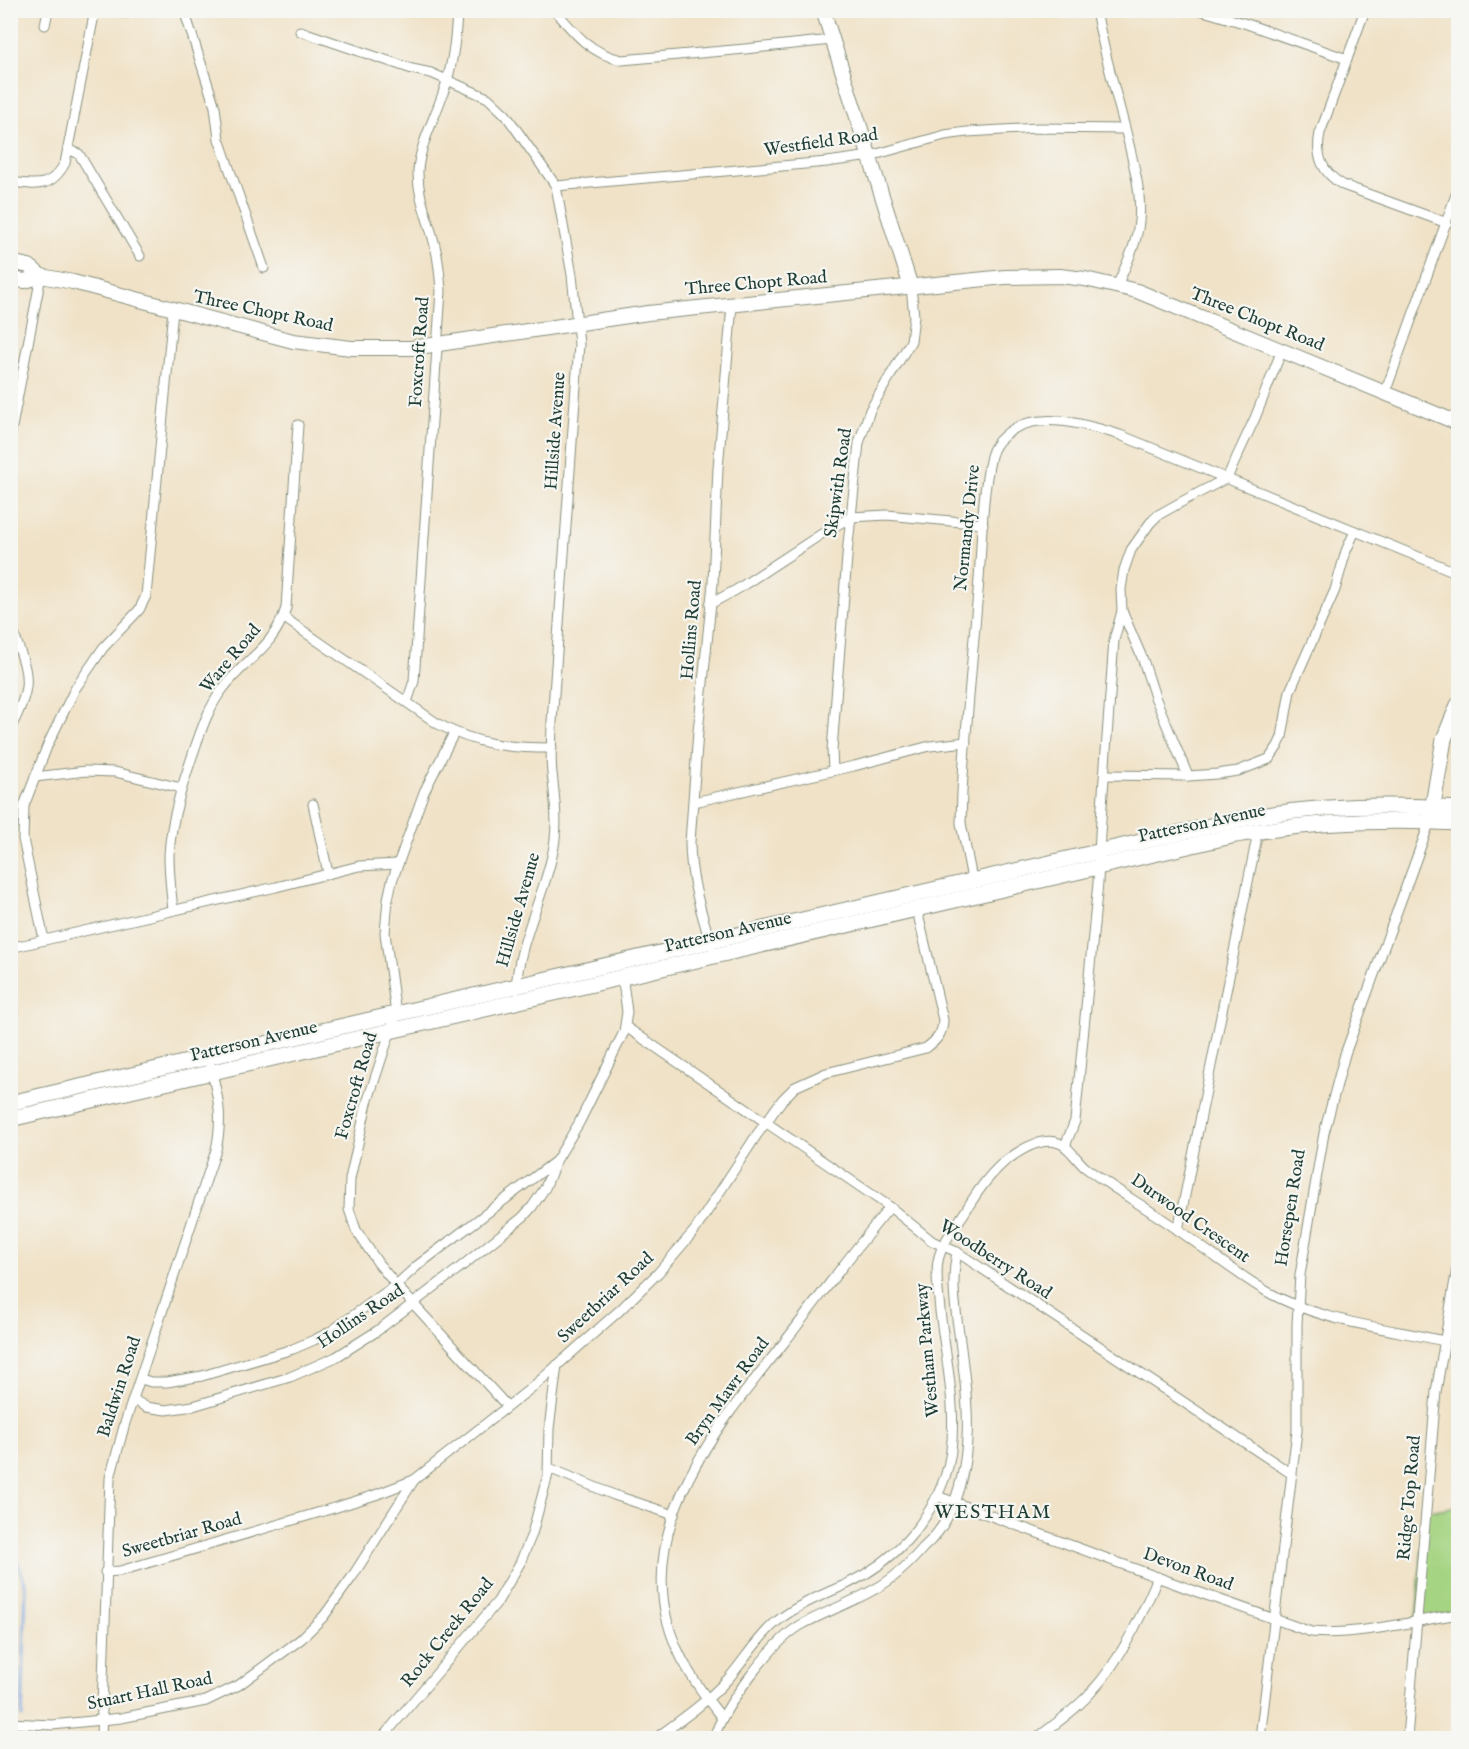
<svg xmlns="http://www.w3.org/2000/svg" width="1469" height="1749" viewBox="0 0 1469 1749" font-family="'IM FELL English',serif">
  <rect width="100%" height="100%" fill="#f6f6f2"/>
  <filter id="ink" filterUnits="userSpaceOnUse"><feTurbulence type="fractalNoise" baseFrequency=".0167" numOctaves="2"/><feDisplacementMap in="SourceGraphic" scale="12" xChannelSelector="R" yChannelSelector="G"/><feConvolveMatrix kernelMatrix="1 2 1 2 8 2 1 2 1" color-interpolation-filters="sRGB"/></filter>
  <filter id="wash" filterUnits="userSpaceOnUse"><feTurbulence type="fractalNoise" baseFrequency=".008" numOctaves="4" result="noise"/><feDisplacementMap in="SourceGraphic" scale="24" xChannelSelector="R" yChannelSelector="G"/><feGaussianBlur stdDeviation="1.35" result="paint"/><feColorMatrix in="noise" values="0 0 0 0 0 0 0 0 0 0 0 0 0 0 0 0 0 1.4 0 .05"/><feComposite in="paint" operator="in"/></filter>
  <g filter="url(#wash)">
    <rect width="100%" height="100%" fill="#f0e2c7"/>
    <path fill="#a5d482" stroke="#62885b" stroke-width="1.5" d="M1458 1506V1614L1416 1621 1425 1512Z"/>
    <g fill="none" stroke-linecap="round" stroke-linejoin="round">
      <g stroke="#78a7e1" stroke-width="3">
        <path d="M10 1551 15 1556 26 1586 22 1717"/>
        <path d="M20 1738 21 1731"/>
      </g>
    </g>
  </g>
  <g filter="url(#ink)">
    <g fill="none" stroke-linecap="round" stroke-linejoin="round">
      <defs>
        <g id="minor">
          <path d="M111 10 124 13 151 10"/>
          <path d="M184 10 215 107 219 139 264 268"/>
          <path d="M555 10C574 33 591 54 622 60L745 49 832 40"/>
          <path d="M1096 10C1104 54 1117 96 1128 140 1134 167 1142 193 1139 221 1137 244 1126 265 1117 286"/>
          <path d="M1200 10 1247 24 1347 59"/>
          <path d="M1365 10 1320 133C1315 156 1322 173 1343 185L1447 223"/>
          <path d="M45 25 48 10"/>
          <path d="M300 31 412 69 431 73 488 98 506 115 556 186 572 275 579 344 552 722C552 739 550 757 552 773 555 801 559 828 552 856 542 901 518 943 516 990"/>
          <path d="M68 149 79 154 140 256"/>
          <path d="M10 182C36 185 51 189 65 163L95 10"/>
          <path d="M556 186 827 162 870 156 945 135 967 132 1038 128 1125 129"/>
          <path d="M1385 393 1458 189"/>
          <path d="M10 437 41 276"/>
          <path d="M710 604 736 590 823 533 851 517 887 515 983 524"/>
          <path d="M283 617 438 724C477 745 509 748 552 748"/>
          <path d="M10 622C26 672 37 679 10 729"/>
          <path d="M407 702 414 681 441 291C440 276 439 261 435 246 429 220 417 197 418 170 420 145 434 120 442 96 452 70 456 39 457 10"/>
          <path d="M454 733 424 792 392 881 388 899 385 933 396 1014 367 1103 350 1179 349 1209 356 1230 378 1263 396 1285 507 1406"/>
          <path d="M833 770 832 750 848 544 859 443 870 410 911 341 914 316 911 287"/>
          <path d="M1105 775 1188 776 1217 774 1238 771 1269 759 1278 746 1282 737 1290 691 1335 590 1346 551 1355 531"/>
          <path d="M1188 776 1155 697 1143 660 1122 611 1121 589 1124 570 1131 550 1150 523 1158 515 1185 500 1227 478 1255 418 1282 350"/>
          <path d="M35 777 86 771 115 772 181 788"/>
          <path d="M694 802 854 766 930 746 966 742"/>
          <path d="M313 804 328 873"/>
          <path d="M973 884 961 823 962 792C966 726 972 659 978 592 982 548 981 500 991 456 993 449 997 442 1003 437 1033 408 1085 424 1120 435L1458 573"/>
          <path d="M173 910C171 892 169 874 169 855 171 818 183 783 195 748 202 728 209 707 222 690 245 658 273 650 286 608L298 425"/>
          <path d="M44 940 23 839 24 806 48 744 75 689 103 648 139 610 146 596 173 310"/>
          <path d="M711 945C701 911 690 878 690 842L698 732 713 583 718 468 732 305"/>
          <path d="M10 948 276 887 359 866 398 864"/>
          <path d="M10 982 13 1009 10 1042"/>
          <path d="M626 1027 890 1207 932 1241 957 1252 1292 1474"/>
          <path d="M1065 1146 1075 1121 1098 883 1100 834 1114 640 1122 611"/>
          <path d="M1178 1230 1256 842 1255 829"/>
          <path d="M141 1379 151 1382H167L202 1376 293 1349 314 1340 330 1332 396 1285 418 1265 556 1161"/>
          <path d="M134 1400 146 1407 166 1410 193 1406 290 1377 336 1357 377 1331 462 1266 523 1217 532 1207 545 1188 556 1161 579 1123 624 1032 627 1012 622 974"/>
          <path d="M549 1468 614 1495 674 1515"/>
          <path d="M937 1496 1195 1591 1311 1632C1354 1636 1415 1621 1458 1614"/>
          <path d="M105 1572 120 1571 334 1508 375 1495 414 1480 535 1385 619 1311 658 1273 695 1230 756 1136 782 1100 795 1087 826 1073 926 1048C937 1040 943 1033 943 1020L916 906"/>
          <path d="M722 1718C699 1689 676 1657 667 1620 641 1515 723 1419 783 1344 819 1298 853 1251 890 1207"/>
          <path d="M10 1723 52 1725 121 1718 206 1701 239 1685 301 1639 324 1616 352 1577 414 1480"/>
          <path d="M101 1738 110 1478 125 1423 216 1150C224 1112 217 1094 208 1057"/>
          <path d="M382 1738 498 1601 520 1563 532 1534 548 1474 549 1429 557 1365"/>
          <path d="M656 1738C681 1720 707 1702 728 1679 744 1661 757 1638 776 1622 797 1605 822 1595 847 1584 893 1562 928 1525 945 1477 962 1428 946 1361 940 1311 939 1295 935 1277 938 1261 941 1244 955 1227 965 1212 975 1195 987 1177 1003 1163 1017 1152 1040 1136 1059 1143 1069 1146 1077 1161 1086 1168 1114 1189 1145 1207 1174 1227 1204 1248 1234 1272 1266 1291 1317 1321 1386 1328 1444 1341"/>
          <path d="M714 1738C723 1707 773 1641 801 1625 825 1612 851 1603 875 1589 894 1579 909 1564 923 1548 933 1539 942 1528 948 1516 977 1457 967 1396 959 1333 955 1305 951 1281 957 1252"/>
          <path d="M1037 1738C1056 1723 1077 1709 1093 1690 1119 1662 1143 1613 1158 1577"/>
          <path d="M1260 1738 1297 1431V1324L1300 1275 1324 1133 1345 1054 1430 821"/>
          <path d="M1407 1738 1436 1392 1458 1262"/>
        </g>
        <g id="secondary">
          <path d="M823 10 911 287"/>
          <path d="M10 262 29 266 41 276"/>
          <path d="M10 279 25 281 41 276 73 282 293 341 351 348H412L648 313 1005 277 1060 276 1085 279 1137 291 1458 423"/>
        </g>
        <g id="primary">
          <path d="M1431 817 1444 739 1458 705"/>
          <path d="M10 1103 1236 820C1310 806 1384 803 1458 809"/>
          <path d="M10 1119 1236 835C1310 822 1384 819 1458 823"/>
        </g>
      </defs>
      <use href="#minor" stroke="#88907e" stroke-width="11"/>
      <use href="#secondary" stroke="#88907e" stroke-width="16"/>
      <use href="#primary" stroke="#88907e" stroke-width="17"/>
      <use href="#minor" stroke="#fff" stroke-width="9"/>
      <use href="#secondary" stroke="#fff" stroke-width="14"/>
      <use href="#primary" stroke="#fff" stroke-width="15"/>
    </g>
  </g>
  <g text-anchor="middle" dominant-baseline="central" stroke-width="4.5" stroke-linejoin="round" paint-order="stroke">
    <g font-size="18" fill="#1f3d34" stroke="#f6f6f2">
      <text transform="translate(821 143) rotate(-8)">Westfield Road</text>
      <text transform="translate(756 284) rotate(-5)">Three Chopt Road</text>
      <text transform="translate(263 312) rotate(12)">Three Chopt Road</text>
      <text transform="translate(1257 320) rotate(22)">Three Chopt Road</text>
      <text transform="translate(420 352) rotate(-86)">Foxcroft Road</text>
      <text transform="translate(556 431) rotate(-86)">Hillside Avenue</text>
      <text transform="translate(839 483) rotate(-82)">Skipwith Road</text>
      <text transform="translate(968 528) rotate(-84)">Normandy Drive</text>
      <text transform="translate(692 630) rotate(-85)">Hollins Road</text>
      <text transform="translate(231 659) rotate(-50)">Ware Road</text>
      <text transform="translate(1202 824) rotate(-12)">Patterson Avenue</text>
      <text transform="translate(519 910) rotate(-74)">Hillside Avenue</text>
      <text transform="translate(728 933) rotate(-13)">Patterson Avenue</text>
      <text transform="translate(254 1042) rotate(-13)">Patterson Avenue</text>
      <text transform="translate(357 1086) rotate(-74)">Foxcroft Road</text>
      <text transform="translate(1291 1208) rotate(-81)">Horsepen Road</text>
      <text transform="translate(1190 1219) rotate(35)">Durwood Crescent</text>
      <text transform="translate(995 1260) rotate(33)">Woodberry Road</text>
      <text transform="translate(606 1298) rotate(-43)">Sweetbriar Road</text>
      <text transform="translate(361 1317) rotate(-34)">Hollins Road</text>
      <text transform="translate(928 1350) rotate(-95)">Westham Parkway</text>
      <text transform="translate(120 1387) rotate(-72)">Baldwin Road</text>
      <text transform="translate(728 1392) rotate(-54)">Bryn Mawr Road</text>
      <text transform="translate(1410 1498) rotate(-85)">Ridge Top Road</text>
      <text transform="translate(182 1536) rotate(-16)">Sweetbriar Road</text>
      <text transform="translate(1188 1570) rotate(20)">Devon Road</text>
      <text transform="translate(448 1633) rotate(-51)">Rock Creek Road</text>
      <text transform="translate(150 1692) rotate(-12)">Stuart Hall Road</text>
    </g>
    <g font-size="20" letter-spacing="1.5" fill="#1f3d34" stroke="#f6f6f2">
      <text x="993" y="1512">WESTHAM</text>
    </g>
  </g>
  <rect width="1469" height="1749" fill="none" stroke="#f6f6f2" stroke-width="36"/>
</svg>
